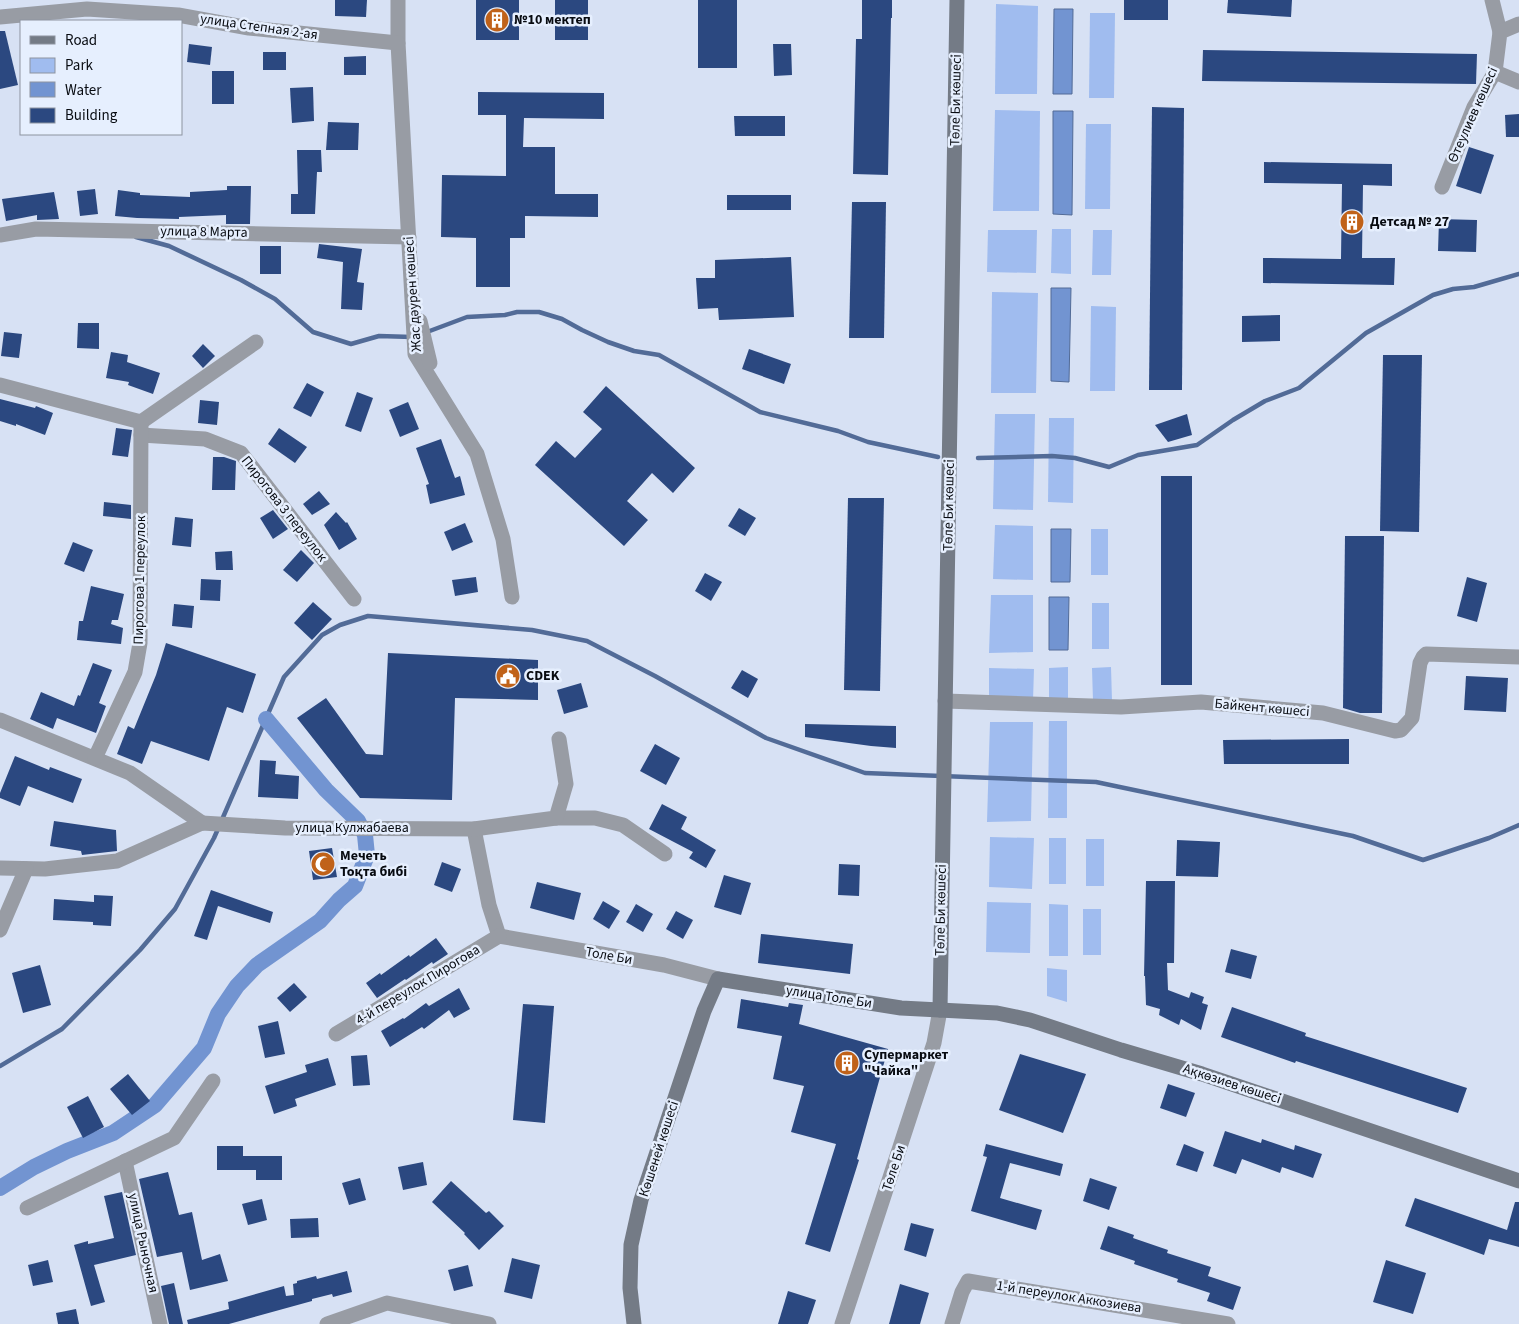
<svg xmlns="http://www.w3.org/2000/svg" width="1519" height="1324" viewBox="0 0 1519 1324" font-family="'Source Sans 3',sans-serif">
  <rect width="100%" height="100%" fill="#d7e1f4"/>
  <g fill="#a0bcef">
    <path d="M996 4 1038 6 1037 94H995Z"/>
    <path d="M1090 13H1115L1114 98H1089Z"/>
    <path d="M995 110 1040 111 1039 211H993Z"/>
    <path d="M1086 124H1111L1110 209H1085Z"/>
    <path d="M1052 229H1071V274L1051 273Z"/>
    <path d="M988 230H1037L1036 273 987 272Z"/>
    <path d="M1093 230H1112L1111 275H1092Z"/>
    <path d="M992 292 1038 293 1036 393H991Z"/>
    <path d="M1091 306 1116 307 1115 391H1090Z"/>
    <path d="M995 414H1035L1033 510 993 509Z"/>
    <path d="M1049 418H1074L1073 503 1048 502Z"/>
    <path d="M995 525 1033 526V580L993 579Z"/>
    <rect x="1091" y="529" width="17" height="46"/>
    <path d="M991 595H1033V652L989 653Z"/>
    <rect x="1092" y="603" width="17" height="46"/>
    <path d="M1068 667V701H1049V668Z"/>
    <path d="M1111 667 1112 701H1093L1092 668Z"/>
    <path d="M989 668 1034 669 1033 700 989 699Z"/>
    <path d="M1049 721H1067V818H1048Z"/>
    <path d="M990 722H1033L1031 821 987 822Z"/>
    <path d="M990 837 1034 838 1032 889 989 887Z"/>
    <rect x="1049" y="838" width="17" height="46"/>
    <rect x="1086" y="839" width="18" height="47"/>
    <path d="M987 902 1031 903 1030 953 986 952Z"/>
    <path d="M1049 904 1068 905V956H1049Z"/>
    <rect x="1083" y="909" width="18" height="46"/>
    <path d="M1047 968 1067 970V1002L1047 996Z"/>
  </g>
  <g fill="#7294d1" stroke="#526b97">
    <path d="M1054 9H1073L1072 94H1053Z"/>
    <path d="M1053 111H1073L1072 215 1053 214Z"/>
    <path d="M1051 288H1071L1069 382 1051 381Z"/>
    <path d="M1051 529H1071L1070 582H1051Z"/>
    <path d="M1049 597H1069L1068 650H1049Z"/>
  </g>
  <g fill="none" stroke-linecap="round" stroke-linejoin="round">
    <g stroke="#526b97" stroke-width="4.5">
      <path d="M136 237 169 246 241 280 275 299 313 332 351 344 379 336 412 337"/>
      <path d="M427 332 467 317 505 315 517 312H539L562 319 582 330 608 342 634 351 659 355 760 412 838 431 868 442 938 457"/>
      <path d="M978 458 1052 456 1075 458 1109 467 1138 455 1197 445 1233 420 1265 401 1299 388 1366 333 1433 295 1453 289 1474 287 1519 274"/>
      <path d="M0 1066 62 1029 140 950 175 909 214 838 284 677 322 635 340 625 368 616 532 630 587 641 655 676 766 738 865 773 1096 782 1353 836 1423 860 1489 838 1519 825"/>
    </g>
    <path stroke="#7294d1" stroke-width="16" d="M0 1188 34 1167 67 1151 113 1133 155 1105 204 1048 218 1014 237 986 257 965 320 921 339 900 355 886 367 855 365 835 358 821 326 790 266 719"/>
  </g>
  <g fill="#2b4880">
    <path d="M335 0H367L366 17 335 16Z"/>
    <rect x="476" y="0" width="43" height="40"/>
    <rect x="555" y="0" width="33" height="40"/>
    <rect x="698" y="0" width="39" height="68"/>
    <path d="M862 0H892V18H891L888 175 853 174 856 39H862Z"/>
    <rect x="1124" y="0" width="44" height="20"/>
    <path d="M1228 0H1292L1291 17 1227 13Z"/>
    <path d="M0 31H5L18 85 0 89Z"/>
    <path d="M189 44 212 47 210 65 187 62Z"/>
    <path d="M773 44H791L792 75 774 76Z"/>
    <path d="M1203 50 1477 54 1476 84 1202 81Z"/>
    <rect x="263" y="52" width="23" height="18"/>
    <path d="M366 56V75H344V57Z"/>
    <rect x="212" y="71" width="22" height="33"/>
    <path d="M313 87 314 121 292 123 290 88Z"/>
    <path d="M478 92 604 93V119L524 118 523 147H555V194H598V217L525 216V238H510V287H476V238L441 237 442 175 506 176V115H478Z"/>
    <path d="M1152 107 1184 108 1182 390H1149Z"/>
    <path d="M1519 114V137H1506L1505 115Z"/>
    <path d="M734 116H785V136H735Z"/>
    <path d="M328 122 359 123 358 150H326Z"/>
    <path d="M1469 147 1494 155 1481 194 1456 186Z"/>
    <path d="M297 150H321L322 172H317L315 214H291V194H298Z"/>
    <path d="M1264 162 1392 164V186L1363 185 1362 258H1395L1394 285 1263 283V258L1341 259 1342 184 1264 183Z"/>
    <path d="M227 186H251L250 224H226V215L179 217V219L137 218 115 216 118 190 140 193V195L190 197V192L227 190Z"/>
    <path d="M95 189 98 214 80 216 77 191Z"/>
    <path d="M54 192 59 219 37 220V215L6 221 2 199Z"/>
    <rect x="727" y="195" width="64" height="15"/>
    <path d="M852 202H886L884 338H849Z"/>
    <path d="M1439 219 1477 220 1476 252 1438 251Z"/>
    <path d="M319 244 362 249 357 282 364 283 362 310 341 309 343 262 317 258Z"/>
    <rect x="260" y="246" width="21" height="28"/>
    <path d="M791 257 794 317 719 320 718 308 698 309 696 278H715V260Z"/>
    <path d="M1280 315V341L1242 342V316Z"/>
    <path d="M78 323H99V349L77 348Z"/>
    <path d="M4 332 22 334 19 358 1 356Z"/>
    <path d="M203 344 215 356 203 368 192 356Z"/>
    <path d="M749 349 791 364 784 384 742 369Z"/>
    <path d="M111 352 128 355 127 362 160 373 153 394 128 385 129 382 106 378Z"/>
    <path d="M1383 355H1422L1419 532 1380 531Z"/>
    <path d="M307 383 324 392 311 417 293 408Z"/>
    <path d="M606 386 695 468 673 493 652 473 627 501 648 520 624 546 535 465 556 441 575 458 602 429 583 412Z"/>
    <path d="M357 392 373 398 361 432 345 426Z"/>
    <path d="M0 399 35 408 36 406 53 413 45 435 16 424V426L0 421Z"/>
    <path d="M200 400 219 402 217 425 198 423Z"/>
    <path d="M408 402 419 429 400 437 389 410Z"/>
    <path d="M1187 414 1192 435 1168 442 1155 425Z"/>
    <path d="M116 428 132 430 128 457 112 455Z"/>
    <path d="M279 428 307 447 295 463 268 444Z"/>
    <path d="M441 439 455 478 460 476 465 495 430 504 426 485 429 484 416 448Z"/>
    <path d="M213 457H224L236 461 235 490H212Z"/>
    <rect x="1161" y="476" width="31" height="209"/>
    <path d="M319 491 330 504 312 515 303 504Z"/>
    <path d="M848 498H884L880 691 844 690Z"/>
    <path d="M104 502 131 505V519L103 516Z"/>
    <path d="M739 508 756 518 745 536 728 526Z"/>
    <path d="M273 510 288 529 273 539 260 518Z"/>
    <path d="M336 512 346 523 347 522 357 539 339 550 324 525Z"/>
    <path d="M175 517 193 519 191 547 172 545Z"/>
    <path d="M465 523 473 542 452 551 444 532Z"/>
    <path d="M1345 536H1384L1382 713H1360L1343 708Z"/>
    <path d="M73 542 93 550 84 572 64 564Z"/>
    <path d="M301 550 314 563 297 582 283 570Z"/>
    <path d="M232 551 233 570H216L215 552Z"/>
    <path d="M705 573 722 582 711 601 695 591Z"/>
    <path d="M476 577 478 592 455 596 452 580Z"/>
    <path d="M1467 577 1487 583 1477 622 1457 616Z"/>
    <path d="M201 579 221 580 220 601 200 600Z"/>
    <path d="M91 586 124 594 118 620H112L111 624 123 628 121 644 77 640 79 621H83Z"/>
    <path d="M313 602 332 619 312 640 294 623Z"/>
    <path d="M174 604 194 606 192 628 172 626Z"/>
    <path d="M166 643 256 674 243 713 227 707 209 761 151 741 142 764 117 754 128 726 134 729 156 675Z"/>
    <path d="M388 653 538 660V700L455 698 452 800 360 798 297 718 326 698 366 754 383 755Z"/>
    <path d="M93 663 112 670 99 703 106 706 96 733 57 718 53 729 30 719 41 692 74 706 78 695 80 696Z"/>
    <path d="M742 670 758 679 748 698 731 688Z"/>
    <path d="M1466 676 1508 678 1506 712 1464 710Z"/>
    <path d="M581 683 588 707 564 714 557 690Z"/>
    <path d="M805 724 896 726V748L871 746 805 737Z"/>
    <path d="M1349 739V764H1224L1223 740Z"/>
    <path d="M655 744 680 758 666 785 640 771Z"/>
    <path d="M15 756 49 770 50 767 82 779 73 803 28 786 20 806 0 798V793Z"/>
    <path d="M260 760 276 761 275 774 299 776 298 799 258 797Z"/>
    <path d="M662 804 687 817 681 829 716 850 706 868 689 858 693 852 649 829Z"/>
    <path d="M54 821 116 830 117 851 82 855 81 851 50 846Z"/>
    <path d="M1177 840 1220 842 1218 877 1176 876Z"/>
    <path d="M332 848 337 877 313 880 309 851Z"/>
    <path d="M442 862 461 869 452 892 434 885Z"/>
    <path d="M839 864 860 865 859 896 838 895Z"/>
    <path d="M724 875 751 883 741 915 714 907Z"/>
    <path d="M1146 881H1175L1174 963H1167L1168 990 1189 998 1191 992 1204 997 1202 1003 1208 1005 1201 1030 1181 1019 1179 1025 1159 1015 1160 1009 1146 1005 1145 976H1144Z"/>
    <path d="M537 882 581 893 574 920 530 908Z"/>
    <path d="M211 890 273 912 270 923 218 906 207 940 194 936Z"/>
    <path d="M94 895 113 896 111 926 93 925V922L53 920 54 899 94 902Z"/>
    <path d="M603 901 620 911 609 929 593 919Z"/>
    <path d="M636 904 653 914 643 932 626 922Z"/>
    <path d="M676 911 693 920 683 939 666 929Z"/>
    <path d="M761 934 853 944 850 974 758 963Z"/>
    <path d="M436 938 448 954 433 964 432 962 406 980 405 979 377 998 366 983 380 973 381 975 409 955 410 957Z"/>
    <path d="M1231 949 1257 956 1251 979 1225 972Z"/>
    <path d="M40 965 51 1005 23 1013 12 973Z"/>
    <path d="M294 983 307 997 290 1012 277 998Z"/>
    <path d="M459 988 470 1009 454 1018 449 1010 424 1029 422 1027 390 1047 381 1031 403 1018 404 1019 426 1003 429 1006Z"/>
    <path d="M741 999 788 1007 789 1003 803 1005 799 1024 888 1049 857 1159 859 1160 830 1252 805 1244 836 1144 791 1132 804 1086 773 1079 782 1036 737 1028Z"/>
    <path d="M523 1004 554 1006 545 1123 513 1120Z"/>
    <path d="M1232 1007 1306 1033 1305 1036 1467 1088 1458 1113 1296 1061 1295 1063 1221 1037Z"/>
    <path d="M278 1021 285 1054 265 1058 258 1026Z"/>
    <path d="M1020 1054 1086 1074 1063 1133 999 1110Z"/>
    <path d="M367 1055 370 1085 353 1086 351 1056Z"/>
    <path d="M328 1058 336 1085 295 1099 297 1106 274 1114 265 1086 307 1072 305 1065Z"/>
    <path d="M128 1074 150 1101 132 1115 110 1089Z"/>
    <path d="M1168 1084 1195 1093 1186 1117 1160 1108Z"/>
    <path d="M88 1096 104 1127 83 1138 67 1107Z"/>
    <path d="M1225 1131 1261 1143 1262 1139 1294 1150 1295 1145 1322 1154 1313 1178 1282 1167 1280 1173 1242 1159 1236 1174 1213 1166Z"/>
    <path d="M986 1144 1063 1164 1060 1176 1010 1163 1000 1198 1042 1210 1036 1230 971 1211 987 1157 983 1156Z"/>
    <path d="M1184 1144 1204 1152 1197 1172 1176 1165Z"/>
    <path d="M217 1146H243V1156H282V1180H256V1170H217Z"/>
    <path d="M423 1162 427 1185 403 1190 398 1167Z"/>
    <path d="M168 1172 179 1215 192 1212 202 1260 220 1254 228 1281 190 1290 182 1252 157 1257 139 1179Z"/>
    <path d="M360 1178 366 1200 349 1205 342 1183Z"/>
    <path d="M1090 1178 1117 1187 1109 1210 1083 1201Z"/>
    <path d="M451 1181 486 1213 489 1211 504 1226 479 1250 464 1234 465 1233 432 1202Z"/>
    <path d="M122 1192 136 1255 94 1265 105 1302 91 1306 74 1245 88 1241V1244L114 1238 104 1196Z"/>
    <path d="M1415 1198 1507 1230 1515 1202H1519V1247L1489 1239 1484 1255 1405 1226Z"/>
    <path d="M262 1199 267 1220 248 1225 242 1204Z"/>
    <path d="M318 1218 319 1237 291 1238 290 1219Z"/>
    <path d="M911 1223 934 1229 926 1257 904 1250Z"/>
    <path d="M1108 1226 1134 1235 1133 1238 1168 1250 1167 1253 1211 1267 1208 1276 1241 1287 1233 1310 1207 1301 1210 1293 1177 1282 1178 1279 1134 1264 1135 1261 1100 1249Z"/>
    <path d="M512 1258 540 1265 532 1299 504 1292Z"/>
    <path d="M48 1260 53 1282 33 1286 28 1265Z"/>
    <path d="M1386 1260 1426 1273 1413 1314 1373 1302Z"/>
    <path d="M468 1265 473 1286 454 1291 448 1270Z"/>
    <path d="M347 1271 352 1292 333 1297 332 1294 312 1299V1301L229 1324H188L187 1320 229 1309 228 1302 284 1286 286 1296 294 1295 293 1284 297 1283V1281L316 1276 317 1279Z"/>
    <path d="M174 1283 183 1324H169L161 1286Z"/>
    <path d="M900 1284 929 1293 920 1324H889Z"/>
    <path d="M788 1291 816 1300 808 1324H778Z"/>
    <path d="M76 1309 79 1324H58L56 1313Z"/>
  </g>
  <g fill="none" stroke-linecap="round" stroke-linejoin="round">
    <g stroke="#989ca4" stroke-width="15">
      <path d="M398 0V43L415 354 477 454 503 539 512 597"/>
      <path d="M1492 0 1500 32"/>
      <path d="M0 17 87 9 178 15 249 28 398 43"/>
      <path d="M1495 72 1519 82"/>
      <path d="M1442 187 1474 107 1495 72 1500 32 1519 24"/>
      <path d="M0 235 36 229 409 237"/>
      <path d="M420 321 430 363"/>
      <path d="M0 385 141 422 256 342"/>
      <path d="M141 435 205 439 241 453 354 599"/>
      <path d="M945 701 1121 707 1201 702 1323 713 1395 731 1401 730 1412 718 1420 663 1423 657 1426 654 1519 657"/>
      <path d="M0 720 130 773 202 823"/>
      <path d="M95 758 135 672 140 643 141 422"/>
      <path d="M556 818H595L623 825 665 854"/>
      <path d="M474 829 489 905 499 936"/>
      <path d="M0 868 45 869 117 861 202 823 285 828 474 829 556 818 566 784 559 739"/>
      <path d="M0 930 26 869"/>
      <path d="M499 936 664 965 718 979"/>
      <path d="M336 1034 499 936"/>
      <path d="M125 1161 160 1324"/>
      <path d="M27 1208 174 1138 213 1081"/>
      <path d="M327 1324 387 1303 489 1324"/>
      <path d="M842 1324 934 1043 940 1010"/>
      <path d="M952 1324 962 1292 968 1281 1228 1324"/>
    </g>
    <g stroke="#747b86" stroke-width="15">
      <path d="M940 1010 957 0"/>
      <path d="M634 1324 630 1288 631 1245 641 1200 704 1011 718 979 901 1008 997 1013 1030 1020 1121 1050 1202 1074 1519 1181"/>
    </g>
  </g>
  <defs>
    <symbol id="building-disc" viewBox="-11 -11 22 22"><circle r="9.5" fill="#c06219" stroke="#e6effe"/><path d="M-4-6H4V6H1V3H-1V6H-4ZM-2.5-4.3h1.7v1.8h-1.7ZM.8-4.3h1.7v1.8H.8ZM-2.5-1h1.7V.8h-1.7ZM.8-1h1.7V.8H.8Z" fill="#fff"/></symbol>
    <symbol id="civic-disc" viewBox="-11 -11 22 22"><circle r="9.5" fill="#c06219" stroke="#e6effe"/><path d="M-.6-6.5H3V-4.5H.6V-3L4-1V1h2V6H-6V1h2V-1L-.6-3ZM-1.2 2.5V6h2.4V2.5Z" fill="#fff"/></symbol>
    <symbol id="mosque-disc" viewBox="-11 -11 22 22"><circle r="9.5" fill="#c06219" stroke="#e6effe"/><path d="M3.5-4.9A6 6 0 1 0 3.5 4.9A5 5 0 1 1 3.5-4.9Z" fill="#fff"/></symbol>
  </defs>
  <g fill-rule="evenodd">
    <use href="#building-disc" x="483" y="6" width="28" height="28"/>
    <use href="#building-disc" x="1338" y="208" width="28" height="28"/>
    <use href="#civic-disc" x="494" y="662" width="28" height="28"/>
    <use href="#mosque-disc" x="309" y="850" width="28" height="28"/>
    <use href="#building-disc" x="833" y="1049" width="28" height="28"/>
  </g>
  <g text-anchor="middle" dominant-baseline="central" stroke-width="5" stroke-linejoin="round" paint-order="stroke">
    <g font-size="14" font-weight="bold" fill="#080b11" stroke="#e6effe" text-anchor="start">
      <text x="514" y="20">№10 мектеп</text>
      <text x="1370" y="222">Детсад № 27</text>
      <text x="526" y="676">CDEK</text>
      <text x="340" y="856">Мечеть<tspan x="340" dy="16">Тоқта бибі</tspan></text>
      <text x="864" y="1055">Супермаркет<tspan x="864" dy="16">"Чайка"</tspan></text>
    </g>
    <g font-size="14" fill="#080b11" stroke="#e6effe">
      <text transform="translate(259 27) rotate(8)">улица Степная 2-ая</text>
      <text transform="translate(956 100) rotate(-89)">Төле Би көшесі</text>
      <text transform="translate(1473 115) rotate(-66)">Өтеулиев көшесі</text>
      <text transform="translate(204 232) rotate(1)">улица 8 Марта</text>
      <text transform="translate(413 294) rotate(-94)">Жас дәурен көшесі</text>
      <text transform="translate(949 505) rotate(-89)">Төле Би көшесі</text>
      <text transform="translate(284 509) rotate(52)">Пирогова 3 переулок</text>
      <text transform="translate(140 580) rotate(-89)">Пирогова 1 переулок</text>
      <text transform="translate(1262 708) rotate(5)">Байкент көшесі</text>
      <text x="352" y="828">улица Кулжабаева</text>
      <text transform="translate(941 910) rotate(-89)">Төле Би көшесі</text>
      <text transform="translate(609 956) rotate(10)">Толе Би</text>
      <text transform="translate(418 985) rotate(-31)">4-й переулок Пирогова</text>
      <text transform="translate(829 997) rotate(9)">улица Толе Би</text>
      <text transform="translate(1232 1084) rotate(18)">Ақкөзиев көшесі</text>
      <text transform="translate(659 1149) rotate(-72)">Көшеней көшесі</text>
      <text transform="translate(894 1168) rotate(-72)">Төле Би</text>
      <text transform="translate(143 1243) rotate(78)">улица Рыночная</text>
      <text transform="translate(1069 1297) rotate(9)">1-й переулок Аккозиева</text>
    </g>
  </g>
  <rect x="20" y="20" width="162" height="115" fill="#e6effe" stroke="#8d949f"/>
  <rect x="30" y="36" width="25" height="8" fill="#747b86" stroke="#8d949f"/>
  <text x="65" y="45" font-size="15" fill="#080b11">Road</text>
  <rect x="30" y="58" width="25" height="15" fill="#a0bcef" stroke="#8d949f"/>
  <text x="65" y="70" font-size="15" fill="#080b11">Park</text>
  <rect x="30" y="82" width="25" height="15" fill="#7294d1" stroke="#8d949f"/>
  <text x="65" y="95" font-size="15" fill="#080b11">Water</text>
  <rect x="30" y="108" width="25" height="15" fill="#2b4880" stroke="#8d949f"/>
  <text x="65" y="120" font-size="15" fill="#080b11">Building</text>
</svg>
